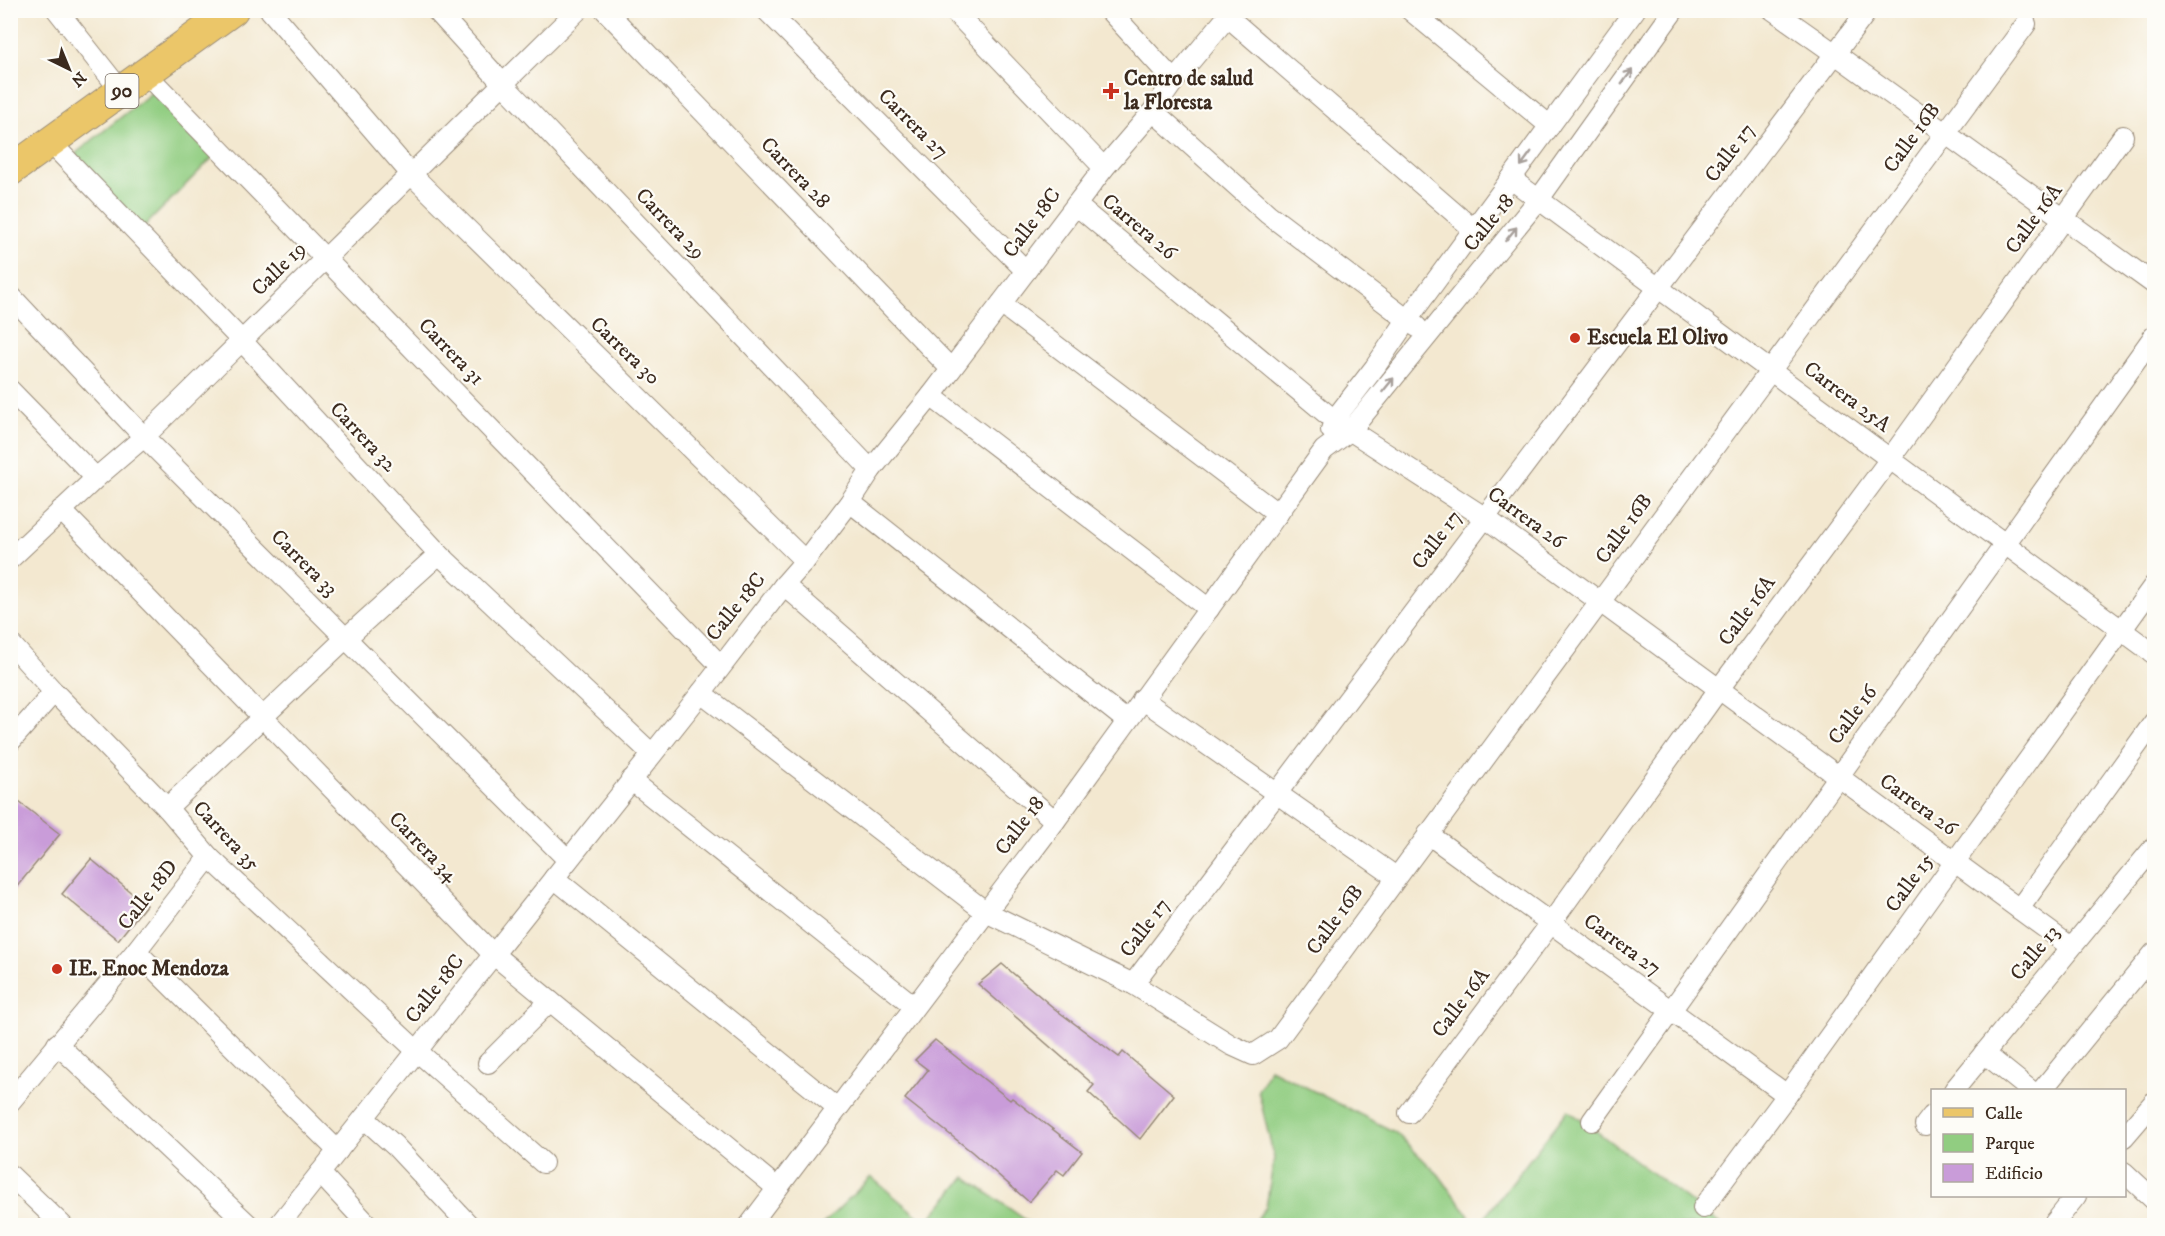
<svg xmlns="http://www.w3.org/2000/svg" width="2165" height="1236" viewBox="0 0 2165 1236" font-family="'IM FELL DW Pica',serif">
  <rect width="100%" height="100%" fill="#fdfcf7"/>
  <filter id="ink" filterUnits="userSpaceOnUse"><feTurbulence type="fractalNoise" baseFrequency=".0167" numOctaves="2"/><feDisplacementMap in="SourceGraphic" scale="12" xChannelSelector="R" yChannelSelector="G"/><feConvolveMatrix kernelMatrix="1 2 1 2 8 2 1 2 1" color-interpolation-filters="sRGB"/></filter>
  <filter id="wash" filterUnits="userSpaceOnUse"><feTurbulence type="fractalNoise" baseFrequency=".008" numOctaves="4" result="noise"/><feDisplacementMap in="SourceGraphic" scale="24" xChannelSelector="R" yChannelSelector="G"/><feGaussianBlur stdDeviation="1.35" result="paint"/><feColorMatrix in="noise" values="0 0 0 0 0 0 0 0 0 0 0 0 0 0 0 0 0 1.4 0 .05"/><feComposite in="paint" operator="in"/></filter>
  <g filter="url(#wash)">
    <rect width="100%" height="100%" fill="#f3e8d0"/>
    <g fill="#91cd81" stroke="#667c50" stroke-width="1.5">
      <path d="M155 90 216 154 140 231 76 167V153Z"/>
      <path d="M1270 1069 1395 1132 1439 1175 1469 1216 1461 1226 1252 1225 1266 1207 1274 1158 1258 1090Z"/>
      <path d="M1568 1110 1721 1225 1478 1226Z"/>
      <path d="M871 1177 926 1223 965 1177 1030 1223 1038 1225H822Z"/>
    </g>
    <g id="blocks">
      <g fill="#c99cd9">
        <path d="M10 795 60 834 10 895Z"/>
        <path d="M91 859 146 905 118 940 62 894Z"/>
        <path d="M1002 964 1055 1009 1119 1057 1123 1052 1174 1095 1140 1139 1088 1092 1094 1085 978 984Z"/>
        <path d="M935 1040 1010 1100 1012 1098 1082 1152 1064 1175 1057 1170 1029 1202 972 1152 905 1099 928 1070 915 1060Z"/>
      </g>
    </g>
  </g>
  <g filter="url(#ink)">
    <use href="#blocks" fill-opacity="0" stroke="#978977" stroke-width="1.5"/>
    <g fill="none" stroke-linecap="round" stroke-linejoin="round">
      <defs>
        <g id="minor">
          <path d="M57 10 121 91"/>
          <path d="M270 10 411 174 805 561"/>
          <path d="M436 10 504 85 871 470"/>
          <path d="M605 10 951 369"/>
          <path d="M766 10 1026 271"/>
          <path d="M953 10 1104 168"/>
          <path d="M1109 10 1174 81"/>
          <path d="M1410 10 1550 126"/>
          <path d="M1773 10 1834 53 2154 284"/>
          <path d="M1228 17 1473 229"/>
          <path d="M146 74 720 665"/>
          <path d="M1153 111 1268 214 1417 327"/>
          <path d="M50 142 241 340 439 554 652 754"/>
          <path d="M1511 179 2154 654"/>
          <path d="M1076 205 1334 420 1484 517 2071 947"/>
          <path d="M10 295 144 437 568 860"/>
          <path d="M1001 304 1278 514"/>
          <path d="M10 390 96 478"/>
          <path d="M931 396 1209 609"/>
          <path d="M1331 430 1334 420 1375 367 1407 320 1635 10"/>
          <path d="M850 502 1127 721"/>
          <path d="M61 510 493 954 777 1188"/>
          <path d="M10 559 96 478 144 437 578 10"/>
          <path d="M784 585 1055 821"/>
          <path d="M10 643 54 692 167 808 209 857 417 1051 543 1163"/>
          <path d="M701 693 986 912 1133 984 1231 1045 1253 1055 1278 1039 2026 24"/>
          <path d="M1142 699 1396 877"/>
          <path d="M10 742 54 692"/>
          <path d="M631 780 914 1006"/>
          <path d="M167 808 345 639 439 554"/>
          <path d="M1428 834 1787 1095"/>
          <path d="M554 878 837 1108"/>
          <path d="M2019 909 2154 722"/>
          <path d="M136 951 338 1151"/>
          <path d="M1133 984 1868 10"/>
          <path d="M57 1044 250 1226"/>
          <path d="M1984 1053 2030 1090"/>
          <path d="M488 1063 550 1001"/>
          <path d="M1954 1090 2154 847"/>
          <path d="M2042 1090 2154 953"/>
          <path d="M10 1102 136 951 209 857"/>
          <path d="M1409 1113 1551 923 1719 689 1890 459 2123 136"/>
          <path d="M364 1118 395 1146 470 1226"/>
          <path d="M1592 1121 2154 336"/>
          <path d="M1925 1125 1932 1116"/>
          <path d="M2124 1137 2154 1102"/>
          <path d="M2124 1172 2154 1200"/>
          <path d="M320 1173 369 1226"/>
          <path d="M10 1175 63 1226"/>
          <path d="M1703 1208 1787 1095 2154 585"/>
          <path d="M278 1226 701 693 784 585 805 561 850 502 871 470 931 396 1104 168 1153 111 1174 81 1233 10"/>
          <path d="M749 1226 1055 821 1324 450 1351 430 1539 199 1674 10"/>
          <path d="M2052 1226 2076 1196"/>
        </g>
        <path id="primary" d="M10 171 233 10"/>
      </defs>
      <use href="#minor" stroke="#978977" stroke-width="22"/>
      <use href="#primary" stroke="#978977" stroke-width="32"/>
      <use href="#minor" stroke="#fff" stroke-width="20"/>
      <use href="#primary" stroke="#ebc669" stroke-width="30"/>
    </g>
    <defs><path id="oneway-shaft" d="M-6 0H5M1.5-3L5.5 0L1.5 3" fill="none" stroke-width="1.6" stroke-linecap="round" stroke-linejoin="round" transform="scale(1.5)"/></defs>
    <g stroke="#a79f9a">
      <use href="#oneway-shaft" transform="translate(1627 77) rotate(-54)"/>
      <use href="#oneway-shaft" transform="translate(1526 159) rotate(126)"/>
      <use href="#oneway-shaft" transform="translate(1511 234) rotate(-51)"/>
      <use href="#oneway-shaft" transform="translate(1388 385) rotate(-51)"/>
    </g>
  </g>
  <g fill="#c8321e" stroke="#fdfcf7" stroke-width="2">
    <path d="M1108 82h6v6h6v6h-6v6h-6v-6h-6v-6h6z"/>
    <circle cx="1575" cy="338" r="6"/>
    <circle cx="57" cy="969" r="6"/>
  </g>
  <g text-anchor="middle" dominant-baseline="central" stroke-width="4.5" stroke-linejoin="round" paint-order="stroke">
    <rect fill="#fdfcf7" stroke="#75695f" stroke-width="1.5" x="105.5" y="74" width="33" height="34" rx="4.5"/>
    <g font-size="20" font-weight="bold" fill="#3b2a1e">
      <text x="122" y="91">90</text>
    </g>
    <g font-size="21" font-weight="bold" fill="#3b2a1e" stroke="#fdfcf7" text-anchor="start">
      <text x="1124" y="79">Centro de salud<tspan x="1124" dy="24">la Floresta</tspan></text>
      <text x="1587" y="338">Escuela El Olivo</text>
      <text x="69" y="969">IE. Enoc Mendoza</text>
    </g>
    <g font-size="21" fill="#3b2a1e" stroke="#fdfcf7">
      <text transform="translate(913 124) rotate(45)">Carrera 27</text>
      <text transform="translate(1912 138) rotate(-54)">Calle 16B</text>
      <text transform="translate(1730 153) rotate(-53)">Calle 17</text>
      <text transform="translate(795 173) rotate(46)">Carrera 28</text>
      <text transform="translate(2034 219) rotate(-54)">Calle 16A</text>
      <text transform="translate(1032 223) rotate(-53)">Calle 18C</text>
      <text transform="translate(1489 223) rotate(-51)">Calle 18</text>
      <text transform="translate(670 224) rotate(46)">Carrera 29</text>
      <text transform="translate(1139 227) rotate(40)">Carrera 26</text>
      <text transform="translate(279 269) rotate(-45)">Calle 19</text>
      <text transform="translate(625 351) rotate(44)">Carrera 30</text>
      <text transform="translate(451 352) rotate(46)">Carrera 31</text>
      <text transform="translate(1847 397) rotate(37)">Carrera 25A</text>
      <text transform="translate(363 437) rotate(47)">Carrera 32</text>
      <text transform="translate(1526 518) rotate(36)">Carrera 26</text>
      <text transform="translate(1624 529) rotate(-54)">Calle 16B</text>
      <text transform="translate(1437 540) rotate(-53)">Calle 17</text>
      <text transform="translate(304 563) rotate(45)">Carrera 33</text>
      <text transform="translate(736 607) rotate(-51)">Calle 18C</text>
      <text transform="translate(1747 611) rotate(-54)">Calle 16A</text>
      <text transform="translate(1853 715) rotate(-54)">Calle 16</text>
      <text transform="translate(1918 805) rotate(36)">Carrera 26</text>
      <text transform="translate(1020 826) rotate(-53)">Calle 18</text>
      <text transform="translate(226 836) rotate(47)">Carrera 35</text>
      <text transform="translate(423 847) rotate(46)">Carrera 34</text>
      <text transform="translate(1910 883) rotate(-54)">Calle 15</text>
      <text transform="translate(148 895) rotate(-52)">Calle 18D</text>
      <text transform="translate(1335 920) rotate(-54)">Calle 16B</text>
      <text transform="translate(1145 928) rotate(-53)">Calle 17</text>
      <text transform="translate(1622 945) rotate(36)">Carrera 27</text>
      <text transform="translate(2035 953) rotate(-51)">Calle 13</text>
      <text transform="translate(435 989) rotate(-52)">Calle 18C</text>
      <text transform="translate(1461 1003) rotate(-53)">Calle 16A</text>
    </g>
  </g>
  <rect width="2165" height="1236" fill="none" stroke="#fdfcf7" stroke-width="36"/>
  <rect x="1931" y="1089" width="195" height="108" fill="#fdfcf7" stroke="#afa8a0" stroke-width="1.5"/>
  <rect x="1943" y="1108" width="30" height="9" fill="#ebc669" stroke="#afa8a0" stroke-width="1.5"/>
  <text x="1985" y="1119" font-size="18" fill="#3b2a1e">Calle</text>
  <rect x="1943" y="1134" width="30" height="18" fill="#91cd81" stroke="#afa8a0" stroke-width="1.5"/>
  <text x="1985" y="1149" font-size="18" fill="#3b2a1e">Parque</text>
  <rect x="1943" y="1164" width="30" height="18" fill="#c99cd9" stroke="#afa8a0" stroke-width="1.5"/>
  <text x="1985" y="1179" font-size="18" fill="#3b2a1e">Edificio</text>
  <g transform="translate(69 69) rotate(137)" stroke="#fdfcf7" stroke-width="4.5" paint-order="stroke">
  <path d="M0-4.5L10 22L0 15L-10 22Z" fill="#3b2a1e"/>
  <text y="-9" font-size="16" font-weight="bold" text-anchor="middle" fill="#3b2a1e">N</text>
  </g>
</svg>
